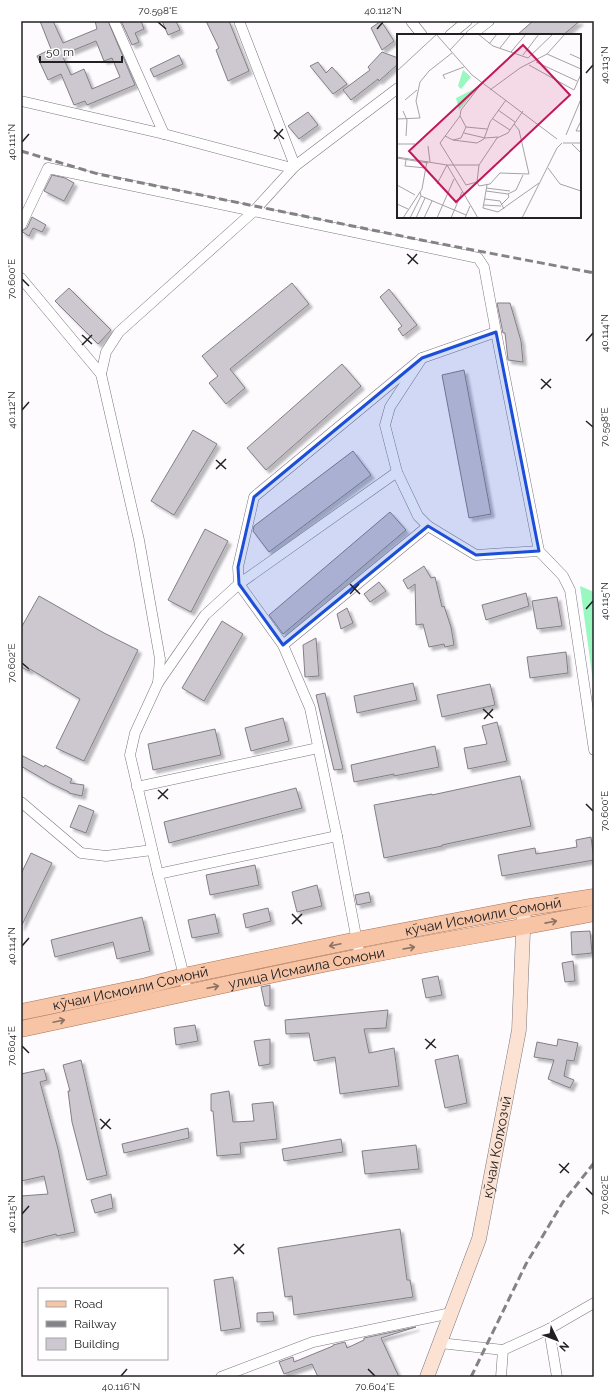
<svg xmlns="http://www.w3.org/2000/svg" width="615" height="1398" viewBox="0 0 615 1398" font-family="Raleway,sans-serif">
  <defs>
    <filter id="shadow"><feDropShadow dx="3.5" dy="3.5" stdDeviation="1" flood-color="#0004"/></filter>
  </defs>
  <rect width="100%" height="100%" fill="#fdfbfe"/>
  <path fill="#98f8bf" d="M580 586 594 592V689Z"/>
  <g fill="#cdc8d0" stroke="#837e86" fill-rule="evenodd" filter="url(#shadow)">
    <path d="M40 21H53L63 43 97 29 95 21H108L135 85 87 105 85 101 74 105 61 74 48 80 37 56 51 49ZM96 41 104 61 112 58 120 77 92 89 84 69 71 75 62 55Z"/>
    <path d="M121 21H141L144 29 135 33 139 42 132 45Z"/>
    <path d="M162 21H176L180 30 168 35Z"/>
    <path d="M206 21H229L249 71 228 81 216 50 219 48Z"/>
    <path d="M381 21 394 41 382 50 371 28Z"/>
    <path d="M533 21H580L563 35H517Z"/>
    <path d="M382 52 398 58V64L379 81 378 79 351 100 343 90 370 70 368 67Z"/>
    <path d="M179 55 183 64 154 77 150 69Z"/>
    <path d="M318 62 326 73 332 67 347 84 333 94 310 66Z"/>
    <path d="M308 112 318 125 299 139 288 126Z"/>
    <path d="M52 175 65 178 74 183 64 201 44 191Z"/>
    <path d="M32 217 46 225 42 232 33 228 29 236 21 231 27 228Z"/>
    <path d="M292 283 309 304 230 369 245 388 226 404 209 383 218 376 202 356Z"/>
    <path d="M69 288 111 330 98 344 55 301Z"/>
    <path d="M389 289 417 325 403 336 398 329 402 326 380 297Z"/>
    <path d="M497 303H510L521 341 523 362 508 360 505 333H503Z"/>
    <path d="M342 364 361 386 266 470 247 448Z"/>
    <path d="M464 370 491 514 469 518 442 375Z"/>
    <path d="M193 430 217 444 174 515 151 501Z"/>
    <path d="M353 451 371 475 269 552 253 531 254 526Z"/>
    <path d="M390 512 406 530 283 634 269 615Z"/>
    <path d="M205 529 228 541 191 612 168 600Z"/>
    <path d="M424 566 431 578 435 577 442 607 444 606 451 627 454 645 445 647 444 644 429 647 423 624 416 625 415 584 408 589 403 580Z"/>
    <path d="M379 582 386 591 370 602 364 594Z"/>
    <path d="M526 593 529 606 486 620 482 605Z"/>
    <path d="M39 596 104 633 138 650 84 761 56 748 80 699 30 669 29 671 21 667V628Z"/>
    <path d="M557 597 562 626 537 629 532 601Z"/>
    <path d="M347 608 353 623 341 629 337 614Z"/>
    <path d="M222 621 243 634 204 701 182 688Z"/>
    <path d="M316 638 319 676 305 677 303 645Z"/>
    <path d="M566 652 568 673 530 678 527 657Z"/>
    <path d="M413 683 417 700 357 713 354 696Z"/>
    <path d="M490 684 495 705 442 717 437 695Z"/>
    <path d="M325 693 343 769 334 770 316 695Z"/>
    <path d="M283 718 289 741 251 751 245 728Z"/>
    <path d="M497 722 507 761 468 769 464 748 487 744 482 726Z"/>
    <path d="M215 729 221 755 153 770 148 744Z"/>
    <path d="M435 746 439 767 394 776V774L354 782 351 765Z"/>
    <path d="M21 755 44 767 45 765 72 779 70 783 84 785 82 796 69 793V792L50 783 21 766Z"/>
    <path d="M520 776 531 826 442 845V846L384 858 374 805 432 794V795Z"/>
    <path d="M296 788 302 808 169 843 164 822Z"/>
    <path d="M79 805 94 811 86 833 70 827Z"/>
    <path d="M591 837 594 860 502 876 498 855 535 848 536 854 577 847 576 840Z"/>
    <path d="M31 853 52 863 21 927V874Z"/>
    <path d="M255 865 259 885 210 895 206 875Z"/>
    <path d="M317 885 322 906 297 912 292 892Z"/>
    <path d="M369 892 371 902 357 905 355 895Z"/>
    <path d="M268 908 271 921 246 928 243 914Z"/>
    <path d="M215 914 219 933 192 938 188 920Z"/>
    <path d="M142 917 150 951 117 959 113 942 55 957 51 940Z"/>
    <path d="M590 931 592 953 572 955 571 932Z"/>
    <path d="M573 961 575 981 565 982 562 963Z"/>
    <path d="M438 976 442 995 426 998 422 979Z"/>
    <path d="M270 985V1006H265L261 987Z"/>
    <path d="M388 1010 386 1028 364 1029 369 1053 394 1048 399 1086 340 1094 335 1057 314 1061 309 1033 286 1034 285 1020Z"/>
    <path d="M195 1025 198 1041 176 1045 174 1028Z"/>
    <path d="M270 1039V1064L259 1066 254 1041Z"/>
    <path d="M558 1039 578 1043 574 1061 567 1060 564 1076 574 1080 570 1088 548 1079 554 1060 534 1057 537 1042 557 1046Z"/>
    <path d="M458 1055 467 1103 445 1108 435 1060Z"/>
    <path d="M81 1060 107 1175 87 1180 72 1122 68 1091H70L63 1065Z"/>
    <path d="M44 1069 47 1080 40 1082 58 1149 75 1232 57 1236 56 1234 21 1243V1196L48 1194 44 1176 21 1181V1074Z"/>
    <path d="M229 1091 233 1122 254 1121 252 1104 273 1102 277 1139 240 1143 241 1154 217 1156 213 1111H211V1094Z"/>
    <path d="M188 1128 189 1138 124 1153 122 1144Z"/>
    <path d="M341 1139 343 1152 284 1161 282 1149Z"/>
    <path d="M416 1145 419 1169 365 1174 362 1151Z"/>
    <path d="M111 1194 113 1208 95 1213 91 1200Z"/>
    <path d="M400 1229 407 1280H410L413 1297 294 1315 292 1296 285 1297 278 1248Z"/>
    <path d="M233 1277 241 1328 221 1331 214 1280Z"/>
    <path d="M273 1312 274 1321 257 1322V1313Z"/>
    <path d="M416 1327 381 1338 399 1377H318L312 1364 284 1374 279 1362 293 1357 294 1362 333 1346V1345L345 1342 347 1348 364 1340V1338Z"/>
  </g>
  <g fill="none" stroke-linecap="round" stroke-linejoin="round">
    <defs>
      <g id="street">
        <path d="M114 21 164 134"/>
        <path d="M411 21 422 35"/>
        <path d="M450 35 467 21"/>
        <path d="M471 35 489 21"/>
        <path d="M21 101 164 134 288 167 295 166 398 88"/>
        <path d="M21 225 48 168 478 258 484 267 496 332 539 551 563 576 570 590 594 750"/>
        <path d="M21 278 101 374"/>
        <path d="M496 332 422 358 390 407 385 425 397 472 418 516 428 526 476 555 539 551"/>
        <path d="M283 645 428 526"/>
        <path d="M158 683 205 615 239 584 397 472"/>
        <path d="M137 787 318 748"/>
        <path d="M21 802 81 853 106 856 152 850"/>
        <path d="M158 874 337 836"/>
        <path d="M360 957 337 836 310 708 283 645 239 584 238 567 254 497 422 358"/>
        <path d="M187 992 184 976 158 874 130 755 135 733 158 683 160 659 139 540 101 374 106 352 119 332 254 211 295 166 239 21"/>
        <path d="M549 1329 557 1377"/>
        <path d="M440 1343 503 1350"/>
        <path d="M221 1377 313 1342 451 1313"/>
        <path d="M501 1377 503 1350 549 1329 594 1303"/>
      </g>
      <g id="secondary">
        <path id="s1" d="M427 1377 479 1239 519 1030 524 908"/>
      </g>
      <g id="primary">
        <path id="s2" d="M21 1012 146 986 184 976 357 940 524 908 594 897"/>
        <path id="s3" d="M21 1029C134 1005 246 979 359 957 437 941 516 929 594 913"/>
      </g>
    </defs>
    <use href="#street" stroke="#7d787f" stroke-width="11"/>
    <use href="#secondary" stroke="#7d787f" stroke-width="15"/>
    <use href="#primary" stroke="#a97251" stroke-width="17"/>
    <use href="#street" stroke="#fff" stroke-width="10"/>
    <use href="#secondary" stroke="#fbe2d2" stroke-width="14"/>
    <use href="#primary" stroke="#f7c5a6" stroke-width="16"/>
    <g stroke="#848285" stroke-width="3" stroke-dasharray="8 4" stroke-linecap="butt">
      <path d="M21 151 98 174 421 240 594 273"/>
      <path d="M471 1377 526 1264 563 1202 594 1163"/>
    </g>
  </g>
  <defs><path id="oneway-shaft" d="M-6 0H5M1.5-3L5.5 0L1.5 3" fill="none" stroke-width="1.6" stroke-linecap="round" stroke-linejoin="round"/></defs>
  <g stroke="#8c7264">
    <use href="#oneway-shaft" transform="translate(551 922) rotate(-11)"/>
    <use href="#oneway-shaft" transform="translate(335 945) rotate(168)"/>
    <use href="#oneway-shaft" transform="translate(409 948) rotate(-10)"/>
    <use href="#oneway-shaft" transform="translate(213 987) rotate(-12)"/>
    <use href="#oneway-shaft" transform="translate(59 1021) rotate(-12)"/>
  </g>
  <path fill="#1d4ed8" fill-opacity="0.2" stroke="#1d4ed8" stroke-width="3" stroke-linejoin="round" d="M496 332 539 551 476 555 428 526 283 645 239 584 238 567 254 497 422 358Z"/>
  <path fill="none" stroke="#222023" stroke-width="1.5" d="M158 22 166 29M377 29 383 22M586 73 593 65M274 130 284 139M274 139 283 129M22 142 29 134M407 254 418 264M408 264 417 254M22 279 29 286M82 335 92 344M586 341 593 333M82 345 92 335M541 379 551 388M541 389 551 379M22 410 29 402M586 421 593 427M216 460 226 469M216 469 226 459M350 584 360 594M350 594 359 584M586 609 593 601M22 663 29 669M483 709 493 718M484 719 493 709M158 790 168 799M158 799 168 789M586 804 593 811M292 914 302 924M292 924 302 914M22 946 29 938M425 1039 436 1048M22 1046 29 1053M426 1049 435 1039M100 1119 111 1129M101 1129 110 1119M559 1164 569 1173M560 1173 569 1163M586 1188 593 1195M22 1214 29 1206M234 1244 244 1254M234 1254 244 1244M368 1369 375 1376M121 1376 127 1369"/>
  <g text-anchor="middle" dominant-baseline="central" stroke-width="3.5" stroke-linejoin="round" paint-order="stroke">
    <g font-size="14" fill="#222023" stroke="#fff">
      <text stroke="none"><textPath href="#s2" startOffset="472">кӯчаи Исмоили Сомонӣ</textPath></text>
      <text stroke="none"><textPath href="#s3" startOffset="292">улица Исмаила Сомони</textPath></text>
      <text stroke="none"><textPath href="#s2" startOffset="112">кӯчаи Исмоили Сомонӣ</textPath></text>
      <text stroke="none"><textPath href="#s1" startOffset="241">кӯчаи Колхозчӣ</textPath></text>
    </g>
  </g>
  <g transform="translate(397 34)">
    <rect width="184" height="184" fill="#fdfbfe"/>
    <path d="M66 36 74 43 64 55 61 52ZM81 53 62 76 59 64Z" fill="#98f8bf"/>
    <path fill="none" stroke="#a5a3a6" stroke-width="1" d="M39 0 75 41 160 105M81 0 96 12 131 24 156 0M92 10 100 0M103 14 114 0M53 16 68 0M114 18 129 0M150 20 184 35M173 20 184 25M126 21 142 0M139 28 180 47M132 31 177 56 184 40M0 37 40 0M48 45 46 41 67 33M93 56 123 34 150 20 168 0M8 66 20 56M101 76 118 88M6 77 10 86 9 102M0 85 23 84 19 67 23 48 32 37 55 19M96 85 113 96M184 87 179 97H184M69 93 90 95M67 99 88 104 101 103M169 101 184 65M48 102 56 106 64 104 69 93 63 82M56 106 80 109 87 105 93 88 109 66M166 109H184M0 110H18M175 110 184 119M31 112 33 128M0 123 50 131 81 184M0 124 31 129M9 126 8 132 29 134M82 131 80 148 82 152 93 150 103 139 132 140 122 96 117 90M151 134 163 150 184 157M80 148 69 151 43 109 63 82 64 76 85 49M40 150 50 131H82L100 104 111 99 126 77M0 151 18 161M90 151 86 174 101 178 142 149M89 154 113 157M89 157 111 160 119 156 126 141M23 158 24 162 69 181M88 165 103 167 107 175M0 170 11 175M87 171 104 172M104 171 112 163 111 160M6 184 25 155 30 127M13 184 24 162M19 184 28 164M27 184 35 167M40 184 57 145M54 184 65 158M68 184 73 172M125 184 160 114 165 109"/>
    <path fill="#c2185b" fill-opacity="0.15" stroke="#c2185b" stroke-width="2" d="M126 11 173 61 59 168 12 117Z"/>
    <rect width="184" height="184" fill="none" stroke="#222023" stroke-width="2"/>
  </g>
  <rect width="615" height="1398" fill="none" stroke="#ffffff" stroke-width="44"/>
  <rect x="38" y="1288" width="130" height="72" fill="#ffffff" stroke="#a7a6a7"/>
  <rect x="46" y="1301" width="20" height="6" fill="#f7c5a6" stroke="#a7a6a7"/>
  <text x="74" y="1308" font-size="12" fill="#222023">Road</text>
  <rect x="46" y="1321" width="20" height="6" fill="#848285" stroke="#a7a6a7"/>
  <text x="74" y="1328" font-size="12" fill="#222023">Railway</text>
  <rect x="46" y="1338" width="20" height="12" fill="#cdc8d0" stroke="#a7a6a7"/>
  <text x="74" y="1348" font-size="12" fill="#222023">Building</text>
  <g transform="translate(557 1340) rotate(133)" stroke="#ffffff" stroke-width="3" paint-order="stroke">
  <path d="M0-3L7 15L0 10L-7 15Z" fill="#222023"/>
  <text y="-6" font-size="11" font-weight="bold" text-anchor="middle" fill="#222023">N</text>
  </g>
  <path d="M40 56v6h82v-6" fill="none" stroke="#222023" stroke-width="2"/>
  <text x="46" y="56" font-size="12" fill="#222023" stroke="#ffffff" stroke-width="3" paint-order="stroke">50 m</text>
  <rect x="22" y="22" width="571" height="1354" fill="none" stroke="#222023" stroke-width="1.5"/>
  <g font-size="10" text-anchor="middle" fill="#222023">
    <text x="158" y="14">70.598°E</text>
    <text x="383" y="14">40.112°N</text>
    <text transform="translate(604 65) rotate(-90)" y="4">40.113°N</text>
    <text transform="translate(11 142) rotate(-90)" y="4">40.111°N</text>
    <text transform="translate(11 279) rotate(-90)" y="4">70.600°E</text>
    <text transform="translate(604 333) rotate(-90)" y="4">40.114°N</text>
    <text transform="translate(11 410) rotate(-90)" y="4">40.112°N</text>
    <text transform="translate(604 427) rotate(-90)" y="4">70.598°E</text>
    <text transform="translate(604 601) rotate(-90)" y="4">40.115°N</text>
    <text transform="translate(11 663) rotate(-90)" y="4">70.602°E</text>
    <text transform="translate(604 811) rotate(-90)" y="4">70.600°E</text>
    <text transform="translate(11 946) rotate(-90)" y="4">40.114°N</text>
    <text transform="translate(11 1046) rotate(-90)" y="4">70.604°E</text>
    <text transform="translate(604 1195) rotate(-90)" y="4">70.602°E</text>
    <text transform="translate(11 1214) rotate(-90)" y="4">40.115°N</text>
    <text x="121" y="1390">40.116°N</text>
    <text x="375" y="1390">70.604°E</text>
  </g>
</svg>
